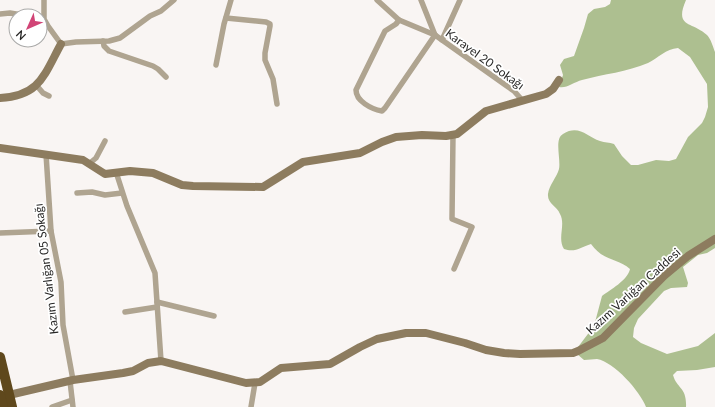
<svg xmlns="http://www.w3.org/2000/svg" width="715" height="407" viewBox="0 0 715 407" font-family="Lato,sans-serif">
  <rect width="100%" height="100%" fill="#f9f5f3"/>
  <path fill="#adbf90" d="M611 0H686C674 28 692 21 707 35 711 39 713 47 715 52V248L707 253 698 255 683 267 688 283 687 287 671 288 664 291 638 319 634 328 633 337 641 343 667 354 698 346 715 333V367L697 370 677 371 673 375C677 389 687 387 686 407H646C640 391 614 362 597 359 593 359 589 360 584 360L577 354 578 347 594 326 602 296C610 290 628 280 630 269 618 258 604 262 591 244 581 247 575 253 564 249 557 238 566 225 560 214 557 206 547 204 548 194 549 185 557 177 559 169 561 159 554 139 563 134 579 124 587 137 600 141 605 143 609 142 614 144L622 156 631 165H638L656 160 669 161 676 159 688 137 702 123 705 117 708 107 707 84 690 57 678 48C666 49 658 58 648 63 627 72 604 74 582 80 574 82 566 89 559 87L563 75 560 65 564 59 574 56 584 28 588 14 594 9 605 7 610 4Z"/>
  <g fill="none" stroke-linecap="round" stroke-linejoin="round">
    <g stroke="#afa490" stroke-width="5.5">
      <path d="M44 0V19L48 26 61 44 76 42 109 41 120 38 150 16 161 11 174 0"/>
      <path d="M377 0 399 20 435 35 504 84 514 91 522 100"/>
      <path d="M421 0 435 35"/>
      <path d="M0 14 10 13 28 16"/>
      <path d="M226 18 266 22 270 24V26L265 53V60L273 79 277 104"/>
      <path d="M399 20 396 24 385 31 356 90C356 101 371 109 382 111L385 108 435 35"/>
      <path d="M442 40 460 0"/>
      <path d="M103 41 104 46 109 51 153 66 158 69 166 77"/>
      <path d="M216 65 224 24 231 0"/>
      <path d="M37 86 43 93 49 96"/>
      <path d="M453 135 452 219 472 227 454 269"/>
      <path d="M46 154 51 231 61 282 63 325 73 380"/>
      <path d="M90 163 96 158 105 141"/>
      <path d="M116 172 127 206 155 273 161 361"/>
      <path d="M77 193 92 192 105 195 122 193"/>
      <path d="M0 233 51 231"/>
      <path d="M157 302 214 316"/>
      <path d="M125 312 157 307"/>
      <path d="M70 381 73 407"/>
      <path d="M52 407 72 400"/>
      <path d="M251 407 255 383"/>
    </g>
    <g stroke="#8d7c5f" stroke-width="8">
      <path d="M0 98C40 96 44 75 61 44"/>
      <path d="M0 148 83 160 105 174 130 171 153 173 182 185 193 186 263 187 303 162 360 153 382 142 396 137 422 135 446 136 457 134 486 111 546 94 553 89 559 80"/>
      <path d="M9 395 73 380 123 373 133 371 148 363 161 361 246 383 260 382 281 368 330 364 360 347 377 339 406 333H426L465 343 486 350 504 353 520 354 573 353 578 351 603 338 664 276 688 256 715 239"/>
    </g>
    <g stroke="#5f481c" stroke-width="10">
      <path d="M0 357 12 407"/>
      <path d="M0 395 3 407"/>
    </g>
  </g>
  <g text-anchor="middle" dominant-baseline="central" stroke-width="3.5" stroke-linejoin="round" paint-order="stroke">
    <g font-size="12" fill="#282726" stroke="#fff">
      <text transform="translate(485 59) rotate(36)">Karayel 20 Sokağı</text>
      <text transform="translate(46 269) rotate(-97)">Kazım Varlığan 05 Sokağı</text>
      <text transform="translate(633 291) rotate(-42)">Kazım Varlığan Caddesi</text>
    </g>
  </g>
  <g transform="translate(28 28) rotate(225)"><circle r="19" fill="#ffffff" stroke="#a9a9a8"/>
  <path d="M0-3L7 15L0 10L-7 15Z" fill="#d14476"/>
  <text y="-6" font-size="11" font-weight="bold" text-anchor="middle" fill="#282726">N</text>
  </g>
</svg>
